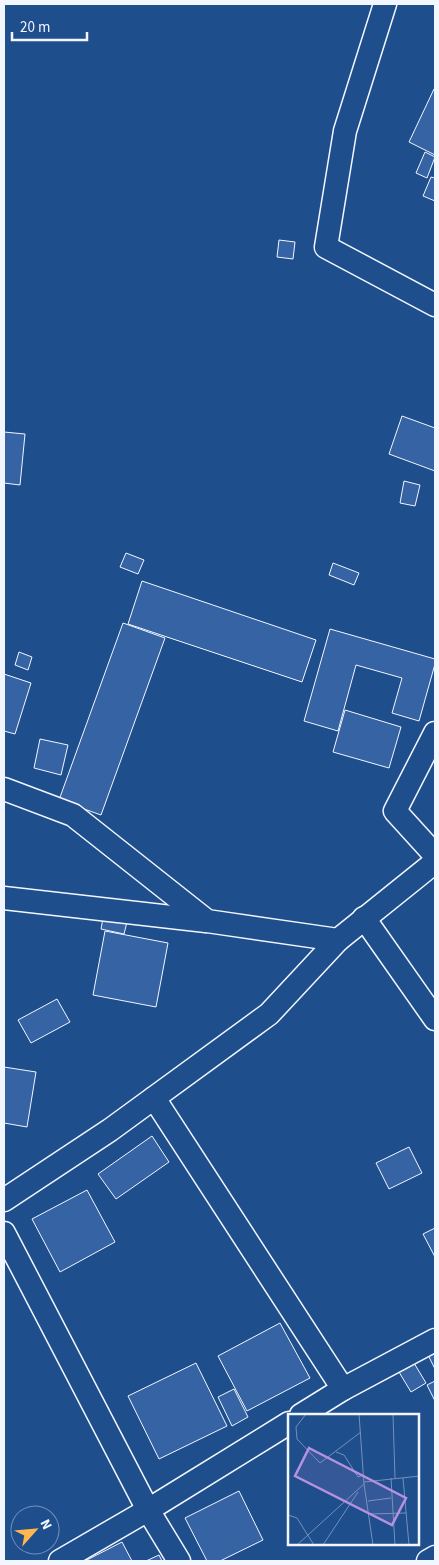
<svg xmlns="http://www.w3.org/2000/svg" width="439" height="1565" viewBox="0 0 439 1565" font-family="'Source Sans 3',sans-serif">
  <rect width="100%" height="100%" fill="#1f4e8c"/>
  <g fill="#3563a3" stroke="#f2f6ff">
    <path d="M434 89H435V155L409 142Z"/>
    <path d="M425 152 435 157 427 178 416 173Z"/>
    <path d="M431 177 435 178V201L423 196Z"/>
    <path d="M279 240 295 242 293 259 277 257Z"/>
    <path d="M402 416 435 428V471L389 454Z"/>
    <path d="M4 432 25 434 20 485 4 483Z"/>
    <path d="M404 481 420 485 415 506 400 503Z"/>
    <path d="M126 553 144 560 138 574 120 567Z"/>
    <path d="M333 563 359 573 354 585 329 575Z"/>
    <path d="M142 581 316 640 302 682 128 624Z"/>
    <path d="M123 623 165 638 101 815 59 800Z"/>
    <path d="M330 629 435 659V664L419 721 392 713 402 678 356 665 338 731 304 721Z"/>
    <path d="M19 652 32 657 28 670 15 665Z"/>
    <path d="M4 674 31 683 15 734 4 731Z"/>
    <path d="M345 710 401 727 389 768 333 752Z"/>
    <path d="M40 739 68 745 61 775 34 768Z"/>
    <path d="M103 918 127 922 124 934 101 929Z"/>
    <path d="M105 931 168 943 156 1007 93 995Z"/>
    <path d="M57 999 70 1022 31 1043 18 1020Z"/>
    <path d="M4 1067 36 1072 27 1127 4 1123Z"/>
    <path d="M152 1136 169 1162 116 1199 98 1174Z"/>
    <path d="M409 1147 422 1173 389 1189 376 1163Z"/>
    <path d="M87 1190 115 1242 60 1272 32 1219Z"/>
    <path d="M435 1228V1257L423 1234Z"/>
    <path d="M280 1323 310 1378 247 1411 218 1356Z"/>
    <path d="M435 1351V1369L428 1355Z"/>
    <path d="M196 1363 227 1426 159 1459 128 1396Z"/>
    <path d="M414 1363 426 1383 411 1392 399 1372Z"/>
    <path d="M435 1381V1401L427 1385Z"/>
    <path d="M234 1389 248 1417 232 1426 218 1397Z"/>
    <path d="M239 1491 263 1540 220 1561H207L185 1518Z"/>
    <path d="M122 1542 132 1561H85Z"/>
    <path d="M159 1555 162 1561H146Z"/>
  </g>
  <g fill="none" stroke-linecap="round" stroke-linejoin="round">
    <defs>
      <g id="minor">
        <path d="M385 4 345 131 326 247 435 305"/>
        <path d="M435 733 395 811 435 855"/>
        <path d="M4 789 73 815 207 921 338 940 435 862"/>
        <path d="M4 898 206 921"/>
        <path d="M364 918 435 1019"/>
        <path d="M154 1098 343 1389"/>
        <path d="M4 1200 110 1130 269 1014 338 940"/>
        <path d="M4 1233 148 1510 179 1561"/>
        <path d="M301 1415 343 1389 435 1340"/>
        <path d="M60 1561 148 1510 289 1423"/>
        <path d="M428 1561 435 1557"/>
      </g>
    </defs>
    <use href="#minor" stroke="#f2f6ff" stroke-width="25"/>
    <use href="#minor" stroke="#1f4e8c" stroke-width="22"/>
  </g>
  <g transform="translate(288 1414)">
    <rect width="131" height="131" fill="#1f4e8c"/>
    <path fill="none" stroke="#7391ba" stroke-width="1" d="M18 0 8 13 9 25 32 49 73 18M105 0 107 64M48 38 56 41 70 63 73 62M103 64 107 131M115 64 121 131M76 68 132 62M76 70 85 131M80 87 103 84M81 100 118 99M0 101 9 104 26 131M9 131 76 70 71 0M35 131 70 78"/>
    <path fill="#b691df" fill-opacity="0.15" stroke="#b691df" stroke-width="2.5" d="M21 34 118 84 104 111 7 62Z"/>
    <rect width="131" height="131" fill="none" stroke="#f2f6ff" stroke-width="2.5"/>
  </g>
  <rect width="439" height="1565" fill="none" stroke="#f2f6ff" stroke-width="10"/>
  <g transform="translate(35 1530) rotate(63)"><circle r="24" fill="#1f4e8c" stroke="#7391ba"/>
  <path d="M0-4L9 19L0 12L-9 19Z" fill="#ffb74d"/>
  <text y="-8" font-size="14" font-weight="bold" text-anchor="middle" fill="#f2f6ff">N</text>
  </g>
  <path d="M12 32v8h75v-8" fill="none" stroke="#f2f6ff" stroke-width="2.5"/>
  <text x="20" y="32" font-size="15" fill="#f2f6ff" stroke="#1f4e8c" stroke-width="4" paint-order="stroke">20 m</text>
</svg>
